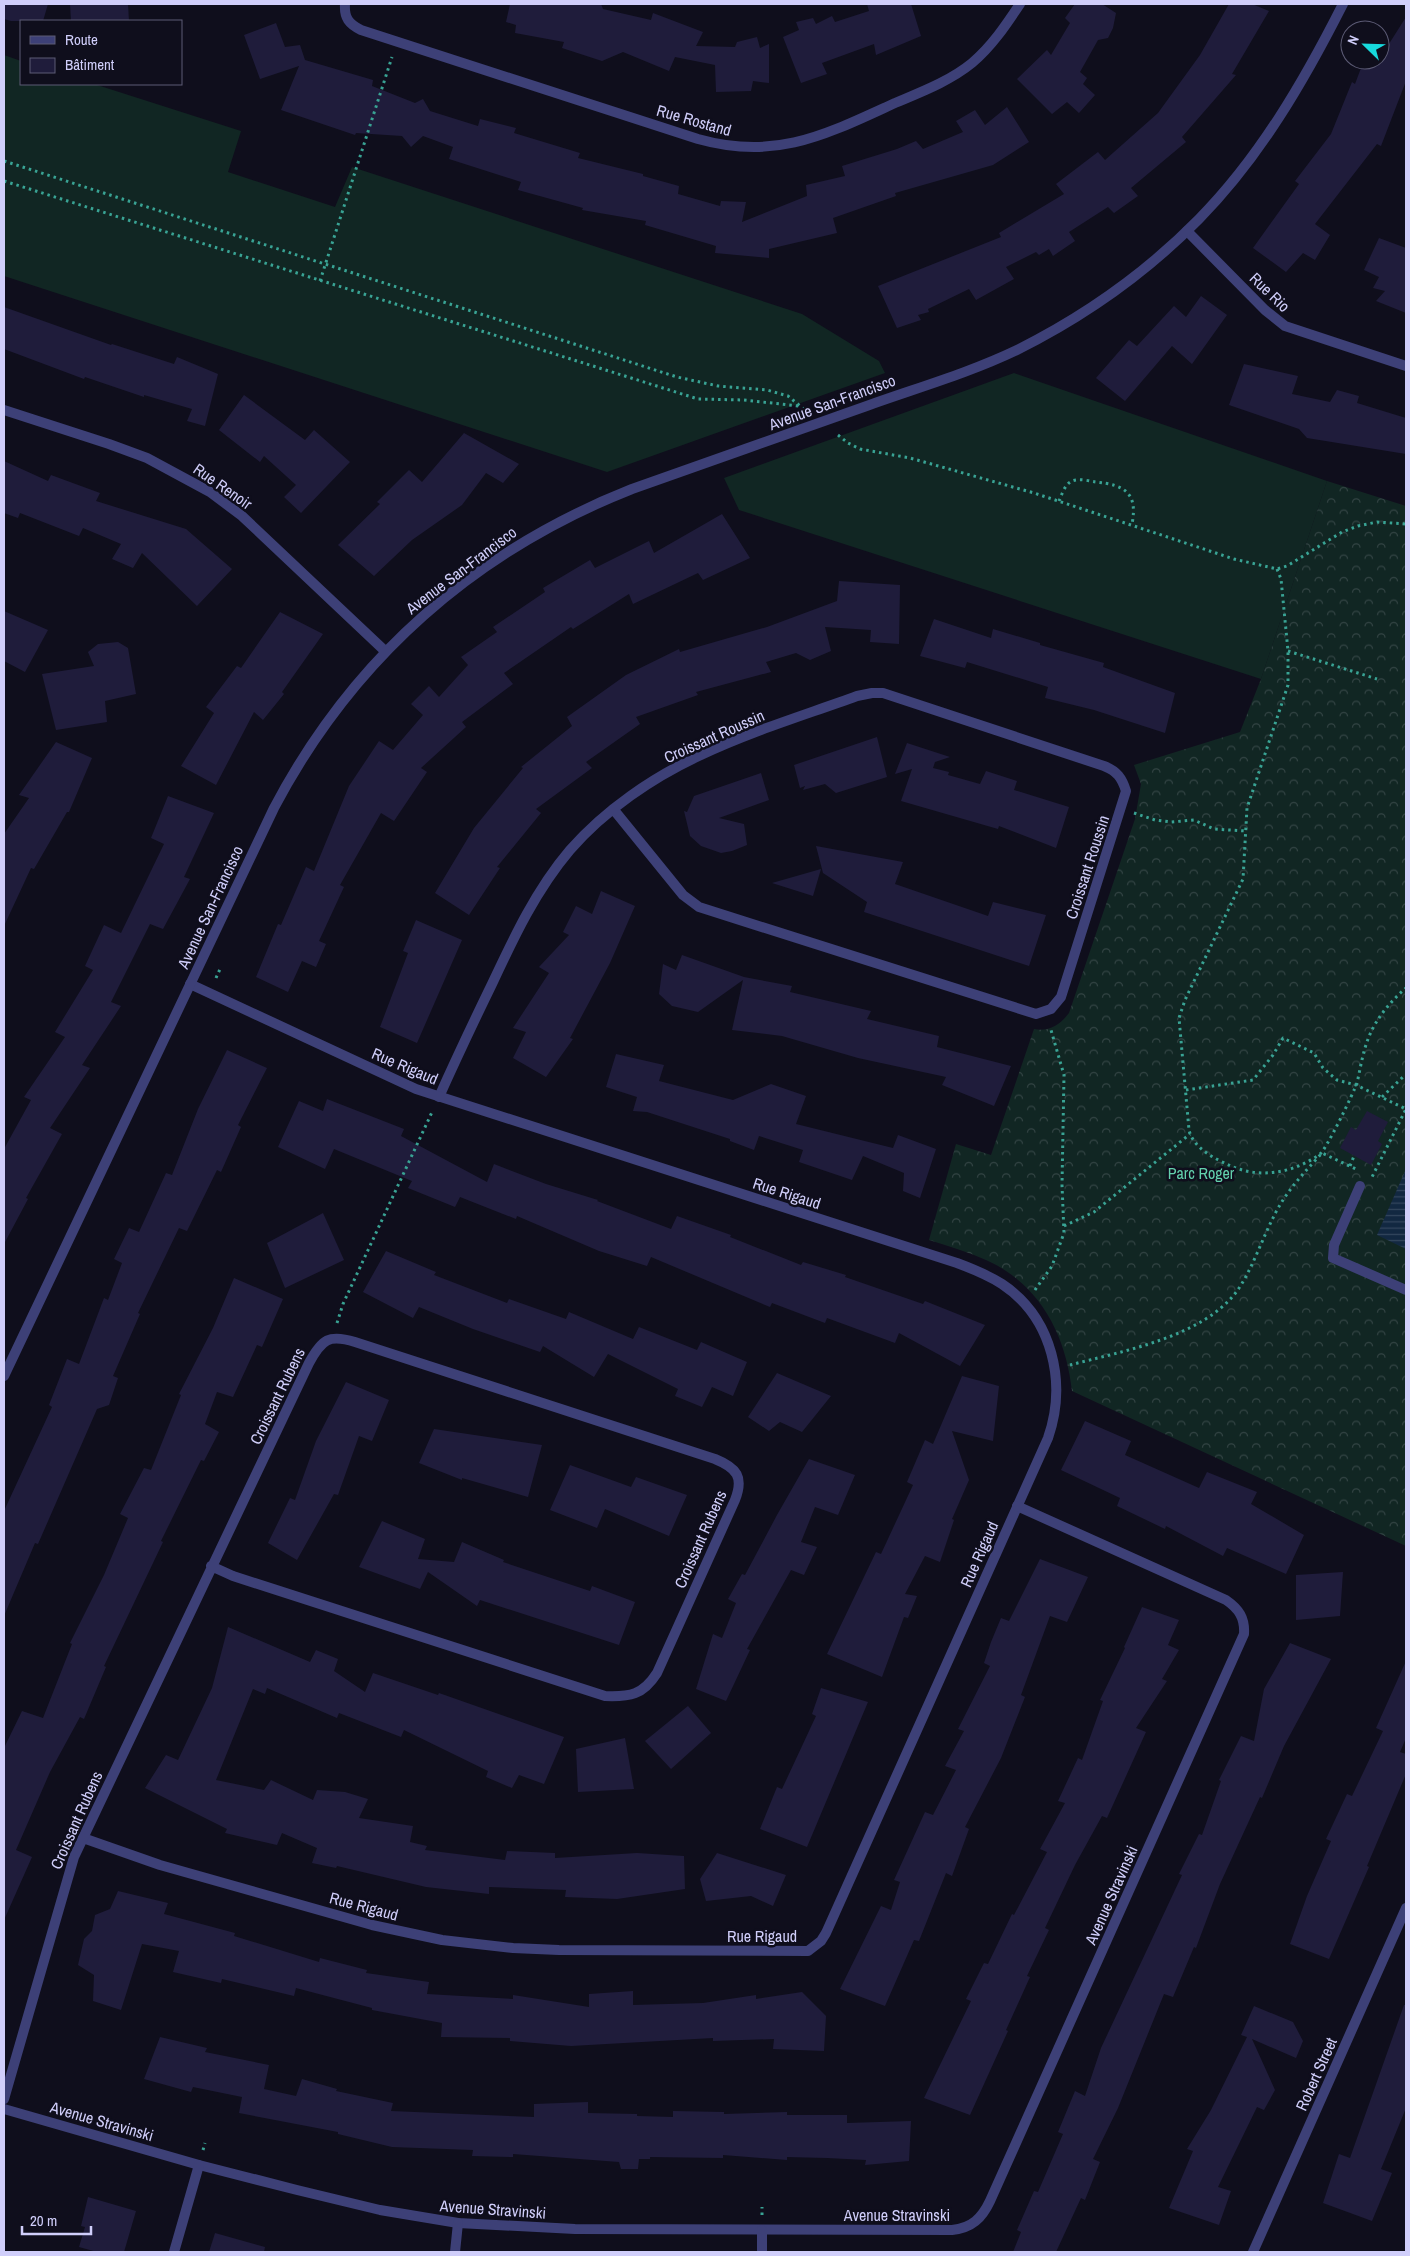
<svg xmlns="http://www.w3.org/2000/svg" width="1410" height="2256" viewBox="0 0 1410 2256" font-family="'Archivo Narrow',sans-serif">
  <defs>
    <pattern id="forest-crowns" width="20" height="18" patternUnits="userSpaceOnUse" patternTransform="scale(1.25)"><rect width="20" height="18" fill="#112623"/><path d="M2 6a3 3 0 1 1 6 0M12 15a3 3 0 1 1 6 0" fill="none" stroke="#344"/></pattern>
    <pattern id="water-rules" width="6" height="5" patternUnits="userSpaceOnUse" patternTransform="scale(1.25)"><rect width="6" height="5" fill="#122841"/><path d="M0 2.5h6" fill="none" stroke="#33465d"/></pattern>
  </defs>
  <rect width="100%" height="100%" fill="#0f0e1c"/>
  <g fill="#112623">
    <path d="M4 55 21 61V84H94L241 131 228 172 335 207 352 167 802 314 879 361 885 373 607 472 4 276Z"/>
    <path d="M1014 373 1327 481 1261 679 739 510 724 478Z"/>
  </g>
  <path fill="url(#forest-crowns)" d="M1327 481 1406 506V1546L1072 1391C1066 1335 1040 1284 986 1260 968 1252 948 1246 929 1240L956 1144 991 1155 1034 1029C1049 1032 1060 1025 1069 1013L1135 819 1141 784 1134 765 1240 732 1261 679Z"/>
  <path fill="url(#water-rules)" d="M1406 1169V1249L1377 1235Z"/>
  <g fill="#1f1c3b">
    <path d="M4 4H48L43 21H11L4 19Z"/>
    <path d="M70 4H128L129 21H71Z"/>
    <path d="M510 4H601L603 9 651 20 653 13 703 32 696 46 735 47 737 42 757 37 760 48 769 44V83L753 81 751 91 716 92 715 65 675 57 669 71 623 52 602 61 562 48 564 42 515 33 516 25 506 22Z"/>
    <path d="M867 4H911L921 36 876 55 874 44 822 63 827 74 801 83 783 37 799 30 796 22 813 18 816 24 832 16 835 22 869 11Z"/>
    <path d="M1075 4H1102L1116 13 1113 28 1108 38 1098 40 1080 72 1087 78 1083 84 1095 95 1079 113 1067 102 1052 114 1017 79 1047 50 1051 55 1070 23 1065 18Z"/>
    <path d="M1229 4H1252L1269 11 1232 74 1236 75 1182 137 1186 142 1131 188 1138 196 1114 213 1108 207 1069 232 1075 241 1053 256 1049 249 1039 255 1036 252 1006 267 1014 279 976 300 969 289 928 309 929 312 918 315 921 320 897 328 878 286 1001 237 999 233 1064 194 1056 184 1098 152 1105 160 1158 113 1200 55Z"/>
    <path d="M1406 17V81L1381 146 1377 144 1315 224 1330 235 1315 260 1303 253 1286 272 1253 248 1299 184 1295 181 1331 134 1352 82 1355 84 1364 60H1380V45L1387 47Z"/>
    <path d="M276 23 285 47 300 45 305 60 373 80 372 86 415 103 423 99 430 111 478 126 480 119 516 128 514 133 580 153 578 158 643 174V176L679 186 678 194 720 206 721 201 746 202 742 222 807 196 806 185 845 176 842 166 897 149 916 141 923 149 963 132 956 121 975 110 985 125 1007 107 1029 142 993 165 895 193 896 196 833 218 837 233 769 249V258L715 253 716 246 645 225 646 221 582 210 583 208 518 190 521 182 449 159 453 147 423 136 411 147 402 136 356 133 355 135 281 110 299 66 260 79 244 35Z"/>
    <path d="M1379 238 1406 248V313L1376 301 1385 291 1373 288 1379 277 1364 270Z"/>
    <path d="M1201 296 1227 315 1192 364 1172 346 1125 401 1096 378 1129 340 1137 346 1174 306 1186 317Z"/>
    <path d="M4 307 111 345 112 344 174 364 177 357 218 374 205 426 187 421 192 409 144 395V397L85 377 84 379 4 349Z"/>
    <path d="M1244 364 1298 376 1292 394 1330 402 1337 390 1359 396 1357 403 1406 418V454L1307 438 1299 429 1229 405Z"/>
    <path d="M244 395 305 440 314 430 350 462 301 513 284 497 296 485 264 456 260 462 219 430Z"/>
    <path d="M464 433 519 464 503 483 486 473 462 505 412 540 374 576 338 545 380 504 377 502 409 470 422 482Z"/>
    <path d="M4 461 48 481 51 475 100 493 96 501 186 529 232 569 197 606 142 553 133 568 112 559 121 544 83 528 79 536 20 513 18 518 4 513Z"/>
    <path d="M722 514 750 558 703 580 698 573 633 604 629 594 573 629 571 627 504 673 513 684 462 722 466 727 421 768 427 772 394 821 381 813 340 885 344 887 319 941 326 944 316 967 302 961 288 992 256 977 278 924 281 925 306 867 314 871 349 786 379 741 393 750 423 715 411 704 429 686 439 697 468 665 461 657 497 632 493 627 545 592 543 588 590 560 595 568 649 541 654 553Z"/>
    <path d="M839 581 900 585 899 644 870 642 871 630 825 627 831 651 810 660 796 653 766 662 771 672 696 692 698 695 636 717 640 724 586 762 592 768 536 809 541 813 497 867 500 868 469 915 435 893 474 828 523 768 521 767 572 726 567 717 626 675 679 649 680 652 767 627 837 601Z"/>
    <path d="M4 611 48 630 25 672 4 661Z"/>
    <path d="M280 612 323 634 282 692 284 694 263 720 254 712 216 785 181 766 214 713 206 707 237 666 241 668Z"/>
    <path d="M934 619 991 638 993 629 1040 643V645L1104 663 1103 667 1175 693 1165 733 1094 710 1045 698 1048 687 967 662 965 668 920 656Z"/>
    <path d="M118 642 128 648 136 694 105 701 107 722 56 730 42 674 94 666 88 652 98 644Z"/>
    <path d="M877 737 887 777 836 793 825 784 803 790 805 786 800 788 794 765Z"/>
    <path d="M56 742 92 758 69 812H67L34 869 31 868 4 926V834L29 798 19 795Z"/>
    <path d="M907 743 950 757 935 762 933 768 949 772 948 775 980 784 986 771 1017 781 1014 790 1069 807 1056 848 999 826 998 829 901 801 912 769 895 774Z"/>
    <path d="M761 773 769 800 719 818 744 824 747 845 732 851 721 853 701 846 690 836 684 811 687 812 694 796Z"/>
    <path d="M168 796 214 813 184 877 190 879 163 929 150 924 111 1002 121 1006 82 1065 90 1068 50 1128 62 1134 26 1198 28 1199 4 1244V1149L31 1100 24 1097 65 1037 55 1032 93 970 85 966 104 925 121 933 164 844 151 838Z"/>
    <path d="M816 846 903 862 895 884 988 916 993 902 1046 915 1029 966 864 912 867 902 823 873Z"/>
    <path d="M821 869 813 896 772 883Z"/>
    <path d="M601 891 635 906 610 963 570 1038 573 1039 546 1077 513 1058 526 1032 513 1028 549 973 539 967 569 935 563 932 576 906 592 914Z"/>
    <path d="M416 920 462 940 417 1043 380 1027 408 953 403 951Z"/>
    <path d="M682 955 744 977 792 986 790 992 871 1011 867 1019 939 1036 937 1047 1011 1066 994 1106 942 1085 946 1077 858 1058 782 1036 732 1030 743 980 698 1012 672 1006 659 994 663 964 676 970Z"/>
    <path d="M227 1050 267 1068 238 1125 241 1127 221 1172 217 1170 187 1231 179 1228 138 1313 140 1314 113 1376 118 1378 109 1405 97 1409 38 1544 35 1543 4 1616V1511L52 1407 49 1405 67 1359 79 1364 104 1298 108 1300 122 1263 114 1259 129 1228 139 1232 166 1173 172 1175 198 1109Z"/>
    <path d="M616 1054 664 1065 659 1081 733 1100 771 1084 806 1096 796 1124 893 1148 898 1135 936 1149 920 1198 903 1191 904 1173 863 1156 852 1180 799 1162 803 1150 759 1136 754 1150 730 1141V1139L647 1112 633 1111 637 1097 606 1087Z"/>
    <path d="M327 1099 404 1129 401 1136 487 1182 494 1164 546 1184 598 1200 597 1201 671 1229 677 1216 731 1235 730 1237 801 1265 803 1262 846 1275 845 1277 923 1304 925 1301 985 1325 960 1366 899 1333 895 1343 827 1318 825 1323 772 1303 770 1307 651 1257 647 1266 599 1251 517 1216 516 1219 460 1197 455 1207 408 1188 412 1181 334 1149 325 1169 278 1147 299 1101 323 1111Z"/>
    <path d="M1367 1111 1388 1122 1378 1141 1382 1144 1371 1165 1340 1148 1351 1127 1356 1130Z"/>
    <path d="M323 1213 344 1260 285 1288 267 1243Z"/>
    <path d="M386 1251 436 1272 434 1275 507 1303 509 1299 566 1319 569 1312 633 1339 639 1327 697 1350 701 1342 747 1362 733 1396 712 1387 702 1407 675 1396 678 1389 608 1354 594 1377 543 1346 540 1352 473 1329 419 1307 413 1318 363 1292Z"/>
    <path d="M234 1278 283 1299 262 1347 257 1345 233 1397 217 1392 205 1424 219 1432 204 1461 201 1460 161 1541 163 1542 104 1666 106 1667 84 1719 80 1717 50 1772 16 1850 32 1857 4 1920V1748L22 1711 43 1718 72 1644 70 1643 104 1575 128 1518 120 1514 144 1468 151 1470 181 1395 179 1394 213 1328Z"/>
    <path d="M777 1373 831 1396 802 1432 780 1422 769 1431 748 1417Z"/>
    <path d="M962 1376 999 1386 993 1441 952 1431 969 1480 952 1519 954 1520 940 1562 925 1556 905 1594 917 1596 908 1618 904 1617 882 1677 827 1654 876 1552 881 1554 913 1485 907 1482 925 1440 933 1444Z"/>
    <path d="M346 1382 389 1400 372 1441 359 1436 338 1495 334 1494 297 1560 268 1543 290 1498 295 1500 316 1441Z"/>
    <path d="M1085 1421 1131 1441 1125 1455 1199 1488 1207 1472 1257 1492 1251 1504 1304 1535 1286 1574 1227 1548 1223 1556 1166 1526 1165 1529 1117 1506 1120 1498 1061 1470Z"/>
    <path d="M434 1429 542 1445 528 1497 462 1478V1480L419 1463Z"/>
    <path d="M809 1459 855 1475 838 1515 815 1507 801 1542 817 1547 804 1575 791 1570 747 1649 750 1650 726 1701 696 1689 713 1634 722 1638 736 1603 728 1599 742 1574 745 1575 777 1515Z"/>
    <path d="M570 1465 631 1487 636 1477 687 1495 669 1536 605 1509 597 1528 550 1510Z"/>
    <path d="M382 1521 425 1539 418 1559 454 1562 462 1542 504 1560 503 1562 590 1591 592 1586 635 1602 619 1645 480 1600 477 1606 428 1572 420 1589 359 1567Z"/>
    <path d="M1040 1559 1088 1577 1067 1622 1050 1616 1021 1695 1025 1697 1001 1758 965 1827 969 1829 952 1876 946 1873 919 1941 914 1940 885 2006 840 1989 881 1906 891 1910 900 1882 894 1880 925 1812 933 1815 956 1770 945 1766 964 1731 958 1729 990 1666 984 1663 991 1642 1001 1618 1009 1621Z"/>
    <path d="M1343 1572 1340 1616 1296 1620V1575Z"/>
    <path d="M1142 1607 1179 1620 1168 1645 1179 1650 1162 1679 1167 1681 1136 1728 1146 1732 1107 1818 1102 1816 1075 1865 1045 1928 1049 1930 1027 1976 1030 1977 1006 2030 1008 2031 970 2115 924 2098 971 2001 966 1999 984 1963 988 1964 1012 1914 1014 1915 1047 1852 1040 1849 1065 1803 1058 1801 1078 1758 1082 1760 1103 1701 1100 1700 1125 1648 1124 1647Z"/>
    <path d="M228 1627 310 1662 316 1650 338 1659 334 1671 365 1692 373 1673 438 1695 439 1693 564 1737 544 1784 519 1775 512 1788 486 1777 488 1771 404 1730 401 1737 339 1713 337 1718 267 1688 265 1694 253 1689 216 1780 264 1790 271 1780 313 1800 317 1790 345 1792 368 1799 359 1818 413 1826 410 1842 427 1846 425 1850 505 1860 507 1851 555 1853V1858L637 1853 684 1856 685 1889 617 1899 565 1897 566 1890 489 1887V1894L426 1887 337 1866 336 1868 312 1863 317 1848 282 1833 277 1845 225 1833 227 1829 145 1788 166 1755 178 1760 212 1688Z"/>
    <path d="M1290 1643 1331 1659 1284 1746 1262 1798 1260 1797 1220 1884 1196 1948 1194 1947 1173 1997 1164 1994 1118 2108 1093 2159 1100 2162 1085 2200 1081 2198 1056 2252H1013L1021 2232 1017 2230 1034 2191 1038 2192 1063 2134 1058 2132 1075 2091 1085 2096 1101 2048 1182 1875 1179 1874 1199 1834 1202 1835 1221 1781 1219 1780 1241 1736 1254 1741 1264 1689Z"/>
    <path d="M1406 1661V1738L1400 1752 1406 1754V1774L1367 1866 1369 1867 1329 1959 1290 1944 1307 1896 1331 1841 1326 1839 1347 1794 1352 1796 1383 1731 1376 1728Z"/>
    <path d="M821 1688 868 1702 807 1847 760 1829 777 1787 782 1789 816 1716 812 1714Z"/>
    <path d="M688 1706 711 1733 671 1769 645 1741Z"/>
    <path d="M625 1738 634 1789 578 1792 576 1749Z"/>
    <path d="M717 1853 786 1875 773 1906 751 1896 706 1901 700 1879Z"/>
    <path d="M118 1891 168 1903 164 1914 235 1933 234 1936 319 1962 320 1958 367 1970 366 1973 429 1982 427 1994 513 1999V1995L589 2007V1994L633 1991V2005L703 2003 756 1995V1999L802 1992 826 2016 824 2051 773 2049 774 2039 713 2041V2038L571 2046 510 2041V2038L441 2037 442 2023 372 2010V2008L296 1988 294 1996 222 1979 221 1983 173 1972 179 1951 142 1944 121 2010 93 2001 94 1975 78 1965 84 1939 92 1931 95 1915 110 1909Z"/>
    <path d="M1404 2005H1406V2108L1381 2169 1392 2173 1372 2221 1323 2203 1339 2154 1350 2158Z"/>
    <path d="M1254 2006 1293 2022 1303 2041 1296 2058 1252 2039 1275 2090 1264 2110 1257 2107 1218 2187 1231 2191 1219 2225 1169 2208 1193 2151 1187 2149 1211 2110 1247 2037 1241 2035Z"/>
    <path d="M160 2037 207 2048 205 2052 269 2065 264 2089 296 2096 302 2079 337 2089 336 2091 393 2103 391 2111 534 2117V2104L588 2102V2113L637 2114V2116L673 2117V2111L724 2112V2114L787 2112V2115H847V2123L911 2121 909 2161 865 2165 866 2160 827 2158 787 2157V2160L723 2155V2158L650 2157V2159H639L638 2169H621L619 2162 513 2154V2157L472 2156 473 2150 392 2147 338 2134V2132L239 2113 242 2097 193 2087 191 2092 144 2079Z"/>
    <path d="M88 2197 136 2211 124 2252H97L79 2247 85 2227 81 2226Z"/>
    <path d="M215 2233 265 2247 264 2252H209Z"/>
  </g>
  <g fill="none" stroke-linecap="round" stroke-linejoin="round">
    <g stroke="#39a394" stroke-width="3" stroke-dasharray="2.5 4" stroke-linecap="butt">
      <path d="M4 161 677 377 718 386 767 390 788 396 805 410"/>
      <path d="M4 181 698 399 744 400 799 406"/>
      <path d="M320 281 392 57"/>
      <path d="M838 435 848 443 860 449 910 458 1034 493 1234 559 1277 569 1287 566 1342 532 1358 526 1377 522 1406 524"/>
      <path d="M1059 501C1062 494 1065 484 1072 481 1079 478 1089 481 1096 482 1125 485 1138 493 1132 524"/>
      <path d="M1277 569 1281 579 1288 651V685L1247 808 1243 879 1185 1000 1179 1018 1189 1130C1193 1148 1215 1159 1231 1166 1260 1179 1294 1173 1320 1154 1326 1150 1354 1092 1357 1083 1361 1066 1363 1049 1371 1032 1379 1015 1392 1000 1406 988"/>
      <path d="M1288 651 1377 679"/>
      <path d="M1134 813 1155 820 1171 822 1194 820 1214 829 1246 831"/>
      <path d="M216 978 220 969"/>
      <path d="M1186 1090 1253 1080 1273 1055 1283 1038 1314 1053 1323 1068 1337 1080 1356 1085 1406 1109 1372 1177"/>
      <path d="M1382 1097 1405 1075"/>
      <path d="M1350 1166 1354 1156"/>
      <path d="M1064 1226 1094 1212 1190 1134"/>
      <path d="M1035 1290 1052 1266 1064 1233 1062 1185 1064 1075 1051 1030"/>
      <path d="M337 1323 343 1304 433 1110"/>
      <path d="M1070 1365C1123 1351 1203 1337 1237 1291 1252 1270 1262 1239 1274 1216 1286 1191 1304 1173 1322 1153L1356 1169"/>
      <path d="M203 2150 205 2143"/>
      <path d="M762 2215V2207"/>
    </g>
    <path stroke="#3d4077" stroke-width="10" d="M1360 1186 1334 1245 1333 1258 1406 1290"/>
    <g stroke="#3d4077" stroke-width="10">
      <path d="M345 4C344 18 349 24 361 30L698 139C776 161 825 135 895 103 921 92 950 81 972 63 992 46 1006 25 1020 4"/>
      <path d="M1187 231 1265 310 1285 326 1406 366"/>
      <path d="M4 410 109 444 147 458 210 492 242 516 385 651"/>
      <path d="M439 1097C456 1059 474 1021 492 984 514 937 536 890 570 850 605 810 653 777 701 755 752 731 805 715 857 696L872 693H883L1104 766C1117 771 1122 778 1126 791L1061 997 1051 1009 1036 1014 699 907 683 895 614 810"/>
      <path d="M83 1838 160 1865 372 1925 442 1940 513 1948 559 1950 808 1951 821 1941 826 1933 1048 1438C1067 1383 1053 1318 1002 1284 988 1275 973 1269 957 1263L416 1089 190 984"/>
      <path d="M4 2099 74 1857 309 1363C322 1339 329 1334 355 1342L715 1459C737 1468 744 1477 735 1500L657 1673C643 1695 630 1697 605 1696L233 1576 211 1566"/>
      <path d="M4 2109 199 2165 297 2190 380 2210 458 2223 575 2229 952 2230C972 2228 982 2218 990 2201L1244 1634C1245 1618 1239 1609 1226 1600L1017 1506"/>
      <path d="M762 2230V2252"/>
      <path d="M174 2252 199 2165"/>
      <path d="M455 2252 458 2223"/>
      <path d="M1253 2252 1406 1908"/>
    </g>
    <path stroke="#3d4077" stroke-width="10" d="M4 1376 274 808C353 658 475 551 632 489 708 462 785 435 861 408 913 389 967 374 1017 350 1083 317 1147 272 1199 219 1260 157 1304 81 1343 4"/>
  </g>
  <g text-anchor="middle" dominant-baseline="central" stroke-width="5" stroke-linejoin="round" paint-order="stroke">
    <g font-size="16" fill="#d0cefa" stroke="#0f0e1c">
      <text transform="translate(694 120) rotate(16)">Rue Rostand</text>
      <text transform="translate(1270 292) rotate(44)">Rue Rio</text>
      <text transform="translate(832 402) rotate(-20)">Avenue San-Francisco</text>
      <text transform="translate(223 486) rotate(35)">Rue Renoir</text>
      <text transform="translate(461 570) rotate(-37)">Avenue San-Francisco</text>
      <text transform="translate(714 736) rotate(-24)">Croissant Roussin</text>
      <text transform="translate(1087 867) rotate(-72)">Croissant Roussin</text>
      <text transform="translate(210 907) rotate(-65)">Avenue San-Francisco</text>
      <text transform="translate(405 1066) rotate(23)">Rue Rigaud</text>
      <text transform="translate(787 1193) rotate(18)">Rue Rigaud</text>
      <text transform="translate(277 1396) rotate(-64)">Croissant Rubens</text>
      <text transform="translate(700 1539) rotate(-66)">Croissant Rubens</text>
      <text transform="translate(979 1554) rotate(-66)">Rue Rigaud</text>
      <text transform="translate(76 1820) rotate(-66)">Croissant Rubens</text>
      <text transform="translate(1111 1895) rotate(-66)">Avenue Stravinski</text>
      <text transform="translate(364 1906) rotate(15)">Rue Rigaud</text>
      <text x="762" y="1936">Rue Rigaud</text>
      <text transform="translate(1316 2074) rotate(-66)">Robert Street</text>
      <text transform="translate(102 2121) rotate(16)">Avenue Stravinski</text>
      <text transform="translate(493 2209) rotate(4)">Avenue Stravinski</text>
      <text x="897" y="2215">Avenue Stravinski</text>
    </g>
    <g font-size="16" fill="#63d1ad" stroke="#0f0e1c">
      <text x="1201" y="1173">Parc Roger</text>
    </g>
  </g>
  <rect width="1410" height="2256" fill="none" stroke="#d0cefa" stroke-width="10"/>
  <rect x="20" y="20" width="162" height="65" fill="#0f0e1c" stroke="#5c5b75"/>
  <rect x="30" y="36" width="25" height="8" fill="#3d4077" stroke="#5c5b75"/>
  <text x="65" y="45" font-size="15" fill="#d0cefa">Route</text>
  <rect x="30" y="58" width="25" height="15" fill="#1f1c3b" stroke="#5c5b75"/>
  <text x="65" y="70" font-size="15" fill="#d0cefa">Bâtiment</text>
  <g transform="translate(1365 45) rotate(293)"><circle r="24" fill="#0f0e1c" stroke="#5c5b75"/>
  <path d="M0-4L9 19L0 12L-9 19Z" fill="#17dadd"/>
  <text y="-8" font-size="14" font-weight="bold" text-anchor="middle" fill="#d0cefa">N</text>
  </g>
  <path d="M22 2226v8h69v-8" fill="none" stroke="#d0cefa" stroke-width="2.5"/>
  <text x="30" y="2226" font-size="15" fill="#d0cefa" stroke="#0f0e1c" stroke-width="4" paint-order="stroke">20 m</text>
</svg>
